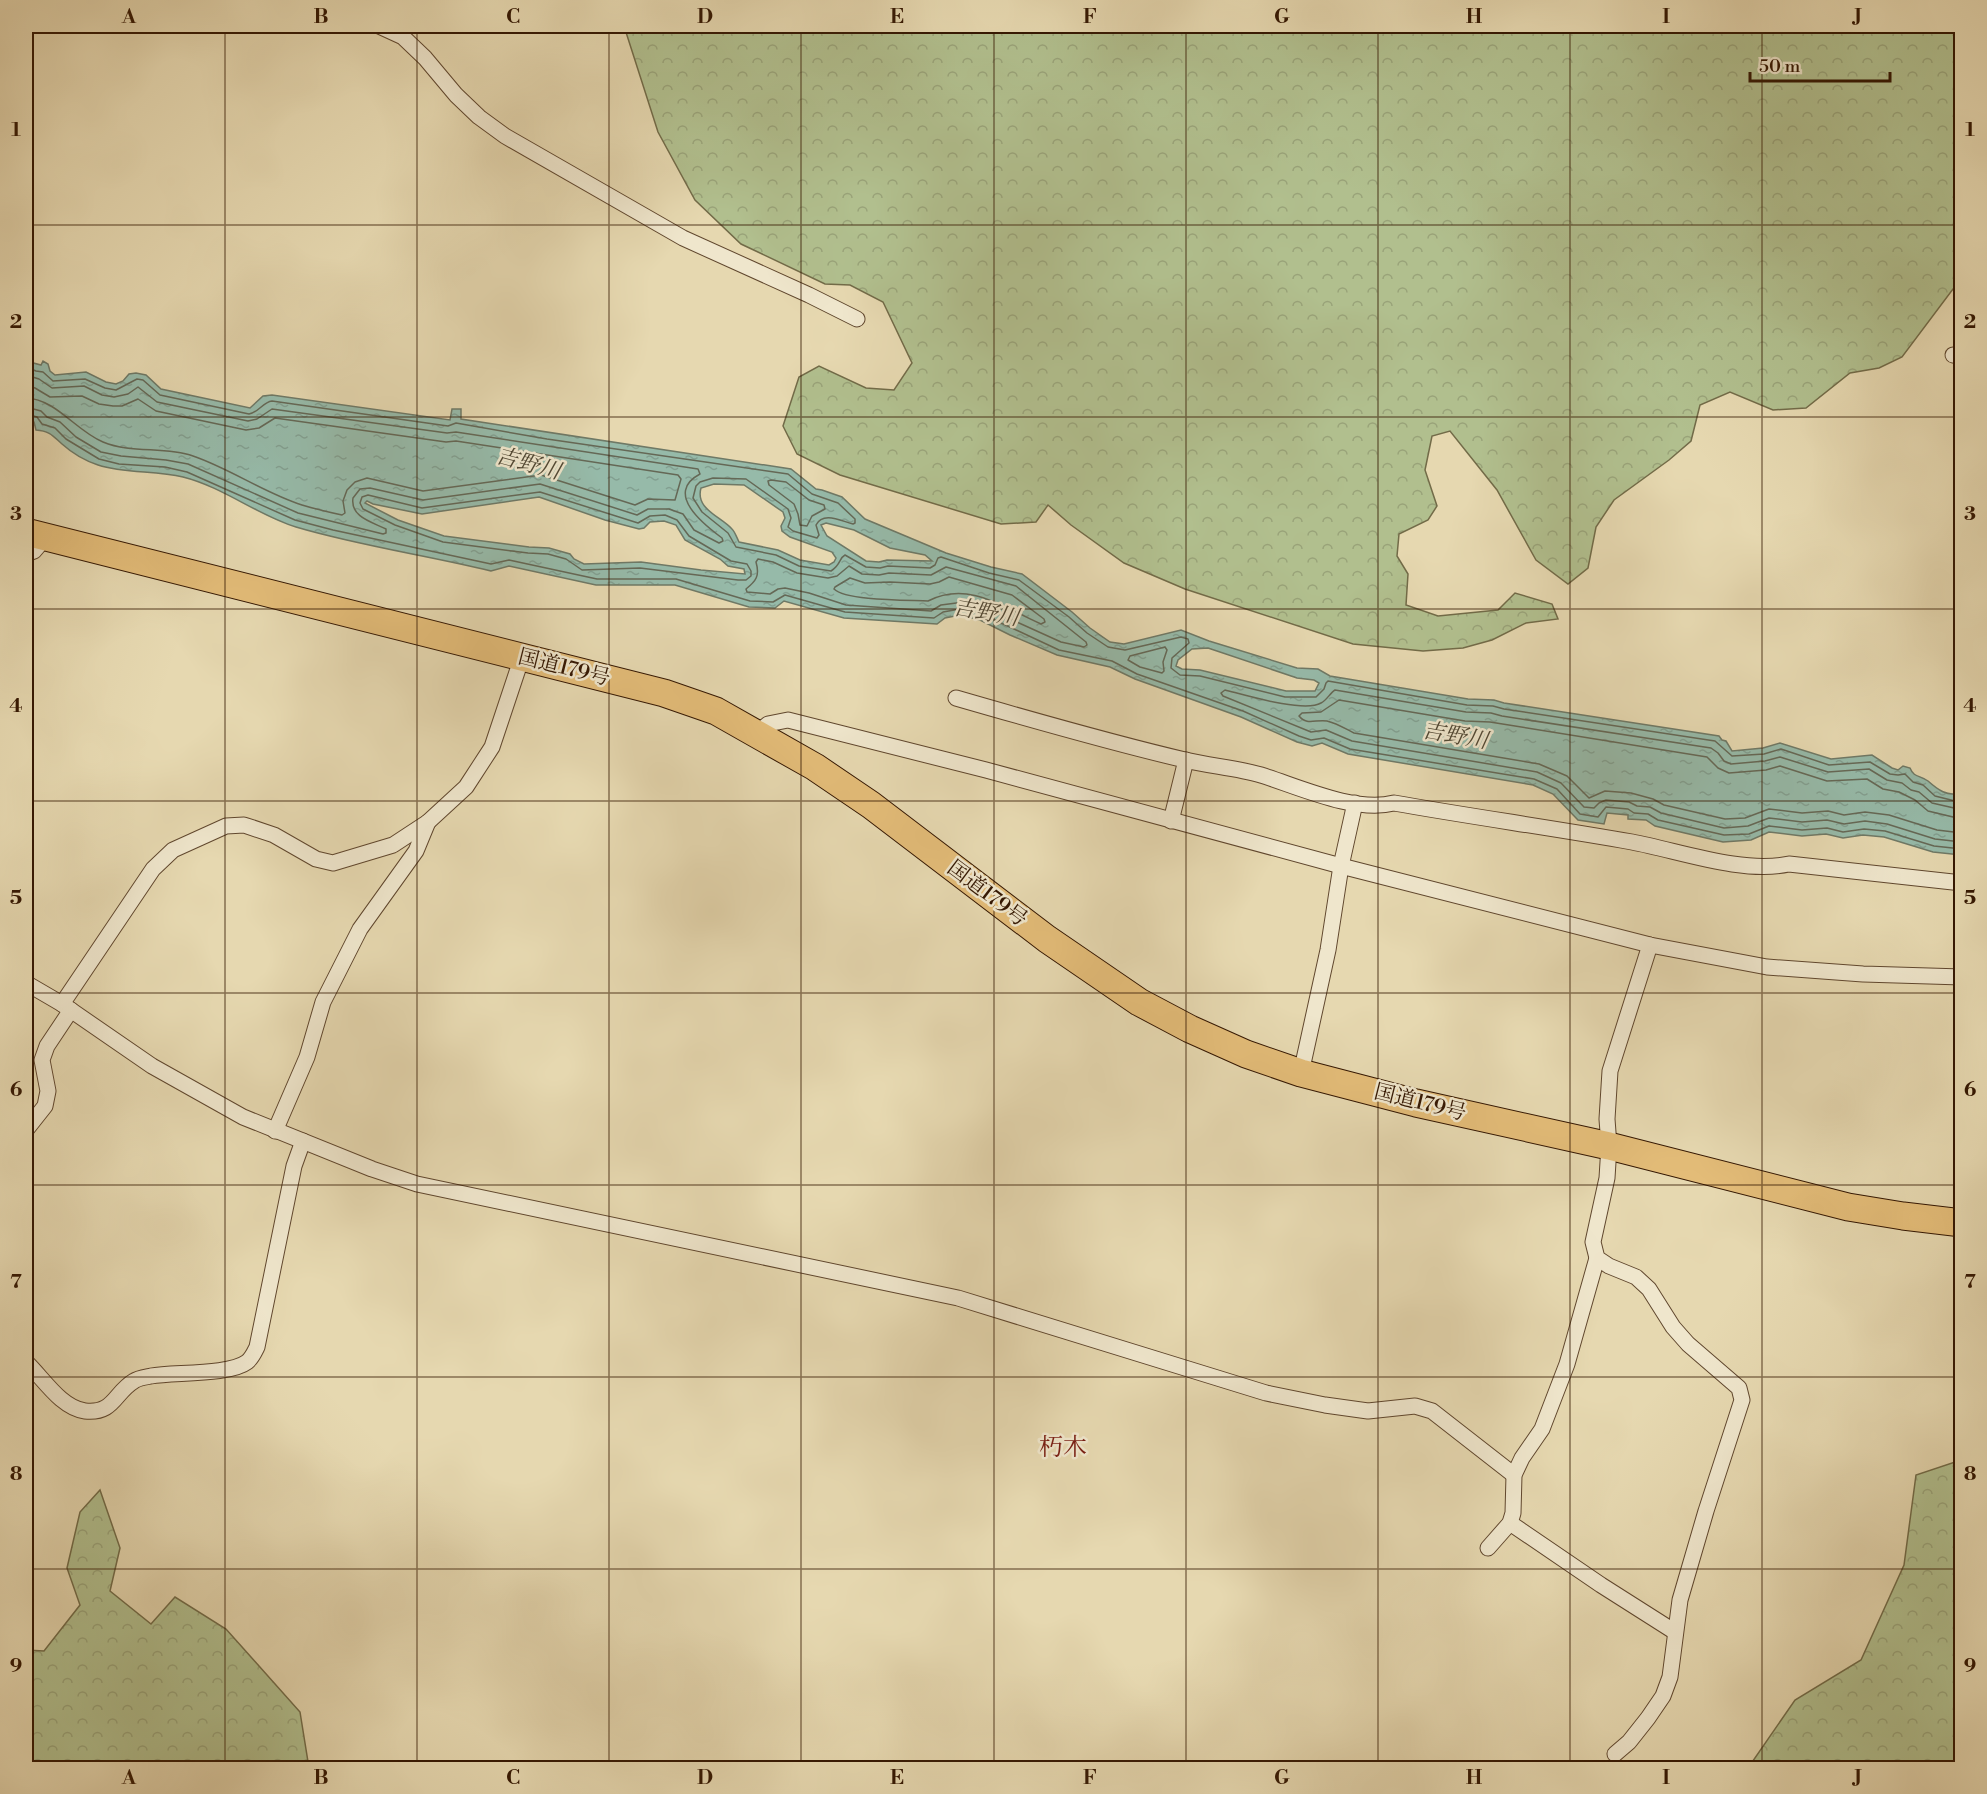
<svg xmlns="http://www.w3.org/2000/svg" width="1987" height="1794" viewBox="0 0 1987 1794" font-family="'Libre Bodoni','Noto Serif JP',serif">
  <defs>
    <pattern id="forest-crowns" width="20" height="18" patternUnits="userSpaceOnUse" patternTransform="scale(1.5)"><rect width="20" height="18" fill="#b1bf8e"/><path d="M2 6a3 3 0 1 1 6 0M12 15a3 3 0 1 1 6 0" fill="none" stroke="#99a379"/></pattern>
    <pattern id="water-ripples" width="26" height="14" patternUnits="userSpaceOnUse" patternTransform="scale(1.5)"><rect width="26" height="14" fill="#96baa9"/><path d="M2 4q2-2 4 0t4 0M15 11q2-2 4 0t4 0" fill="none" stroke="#829f90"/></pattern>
  </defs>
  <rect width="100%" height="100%" fill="#e6d8b0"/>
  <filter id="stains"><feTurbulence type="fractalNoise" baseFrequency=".00333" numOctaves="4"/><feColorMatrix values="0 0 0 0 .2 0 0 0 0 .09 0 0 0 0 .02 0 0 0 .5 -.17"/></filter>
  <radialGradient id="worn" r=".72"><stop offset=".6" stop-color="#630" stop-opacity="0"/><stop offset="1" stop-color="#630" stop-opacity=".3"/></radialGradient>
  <g fill="url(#forest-crowns)" stroke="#726b48" stroke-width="1.5">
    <path d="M624 26H1961V282L1953 289 1902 357 1879 368 1850 373 1806 408 1773 410 1730 392 1700 405 1691 441 1669 460 1614 500 1596 527 1588 568 1568 584 1536 560 1497 490 1450 431 1432 436 1425 470 1437 506 1428 520 1399 534 1397 556 1408 574 1406 605 1438 616 1498 610 1515 593 1552 604 1558 619 1526 623 1492 640 1463 648 1423 651 1353 644 1185 589 1124 563 1071 525 1048 505 1036 522 1001 524 840 475 797 454 783 426 799 377 819 366 866 388 894 390 912 363 883 302 850 285 825 284 741 244 695 200 658 132Z"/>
    <path d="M1961 1460V1768H1748L1795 1700 1861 1660 1904 1565 1916 1475Z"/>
    <path d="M100 1490 120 1548 110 1591 151 1624 175 1597 226 1629 300 1712 309 1768H26V1650L44 1651 80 1605 67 1568 80 1512Z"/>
  </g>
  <path fill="url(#water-ripples)" stroke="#6f7966" stroke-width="1.5" fill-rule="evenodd" d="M26 361 41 365 43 361 48 364 50 371 55 375 86 372 106 382 116 384 123 381 129 374 136 373 146 375 161 389 250 408 263 396 272 395 450 420 452 409H461V419L791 469 816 489 822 490 842 497 865 519 946 553 991 567 1022 574 1072 612 1090 628 1110 642 1124 644 1181 630 1209 641 1297 668 1318 669 1330 676 1468 699 1494 700 1504 703 1719 736 1722 740 1726 741 1732 751 1763 748 1780 743 1831 759 1872 755 1892 768 1898 770 1903 766 1910 768C1914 778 1920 775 1928 781 1937 789 1948 798 1961 792V855L1933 852 1884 837 1863 835 1843 838 1826 834 1802 836 1769 832 1751 840 1723 842 1655 826 1646 820 1628 819V815L1607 813 1604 824 1578 820 1553 794 1533 785 1348 754 1322 743 1312 746 1297 742 1241 717 1135 679 1110 667 1057 655 1010 635 980 620 960 615 945 618 937 624 844 618 784 601 775 608 749 607 675 585H596L509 566 491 571C426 555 360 546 296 527 257 515 223 487 183 477 155 470 126 474 98 465 86 461 72 453 62 444 53 436 50 431 36 430L34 422 26 419ZM714 484 744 485 783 512 785 518 781 526 782 531 790 537 832 552 836 558 834 562 829 565 800 560 778 550 739 542C737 538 735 532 732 529 720 516 695 509 701 488ZM539 497 605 520 639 529 644 528 650 522 664 521 676 525 685 540 720 559 728 566 744 569 745 574 701 570 641 562 584 564 574 559 570 554 549 548 529 547 444 536 398 520 365 503 367 501 373 504 422 514ZM826 523 854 530 890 548 925 555 932 561 887 560 879 562 866 561 827 536 821 525ZM1208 648 1297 678 1314 680 1319 683 1315 691H1286L1200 670 1182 669 1176 666 1178 660 1192 649Z"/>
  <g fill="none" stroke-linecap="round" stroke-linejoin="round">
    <g stroke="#656856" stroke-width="1.5">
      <path d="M26 367 36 371 43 372 53 381 85 379 105 388 116 390 137 379 143 380 160 395 249 414C258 413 263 402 272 401L448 426 456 423 547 439 788 474 812 494 838 503 855 519V523L853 524C841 521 823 511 816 525L819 535 817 538 793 531 788 527 791 518 788 509 746 479 713 478 700 482 696 486 693 498 702 512 728 533 736 547 776 555 799 566 831 571C841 565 839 558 845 555L866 567 880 568 888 566 930 568 935 565 938 558 941 557 989 573 1019 580 1069 617 1087 633 1108 647 1125 650 1181 637 1188 639 1189 643 1172 658 1171 668 1180 675 1200 676 1285 697H1316L1324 689 1326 683 1328 681 1467 705 1493 706 1504 709 1715 741 1732 756 1764 754 1781 749 1829 765 1870 762 1890 774 1898 775 1905 774 1913 782 1923 785 1935 796 1955 801 1962 799"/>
      <path d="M26 375 39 379 52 388 84 386 102 395 114 397 128 394 138 387 157 402 248 421 257 419 272 409 447 433 456 432 698 469 700 474C664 493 703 524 722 538L723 541 719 543 694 530 683 514 669 509H648L637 515 540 484 423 500 370 488 360 489 353 498C350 517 372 522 386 529V533L383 534 298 513 188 464 166 460 121 456 101 452 76 437 60 422 47 417 41 411 26 407"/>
      <path d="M26 385 35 388 50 397 82 396 99 404 113 406H122L138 399 156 411 246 430 259 428 275 418 446 442 456 441 678 475 681 479 675 500 648 499 635 505 541 475 423 491 367 478 355 482 347 490 343 501 345 513 342 515C328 512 315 509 302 505 264 493 231 469 193 456 164 446 132 454 103 442 76 431 56 399 26 398"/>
      <path d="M26 414 37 417 42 424 55 428 66 439 99 459 119 464 165 467 187 472 295 520 333 530 491 564 509 560 597 579H676L750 601 773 602 785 595 845 612 934 618 943 612 960 609 982 614 1059 650 1112 661 1137 674 1243 711 1299 736 1311 740 1324 738 1350 749 1534 779 1557 789 1580 814 1598 817 1606 807 1628 809 1634 813 1648 814 1658 820 1724 835 1749 834 1769 826 1802 830 1827 828 1843 832 1864 829 1885 831 1934 846 1962 849"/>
      <path d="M771 480 786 482 809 500 824 505 825 509 812 516 807 526 800 525 798 514 794 504 769 485 768 481Z"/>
      <path d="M540 492 638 523 650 516 665 515 677 520 689 536 731 561 747 564 751 571V576L746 580H738L640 568 582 570 566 559 548 554 528 553 443 542 395 525 363 509 360 503 362 497 368 495 422 508Z"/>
      <path d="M758 559 773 562 797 573 828 578 837 576 849 566 862 574 879 575 889 573 931 575 946 567 1016 586 1086 642 1087 645 1084 647 1061 642 986 608 964 602 941 605 931 611 846 605 809 593 785 588 778 589 770 594 747 592 746 589C756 581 760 576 756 562Z"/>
      <path d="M949 577 1012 595 1044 619 1045 622 1041 624C1004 608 969 580 928 601 909 600 846 601 834 589L835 587 850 578 865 583 890 582 930 584 939 582Z"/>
      <path d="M1165 647 1167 650 1163 662 1164 671 1162 673 1140 667 1128 660 1130 656Z"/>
      <path d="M1962 807 1954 808 1932 803 1919 792 1911 790 1902 783 1887 780 1869 769 1828 772 1780 757 1765 761 1731 764 1724 761 1718 753 1711 748 1502 716 1491 713 1466 712 1335 690C1330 693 1327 700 1321 703 1304 713 1245 695 1225 690L1221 693 1223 696 1311 732 1326 730 1352 741 1537 772 1561 783 1584 807 1594 808 1599 803 1606 800 1629 802 1637 806 1650 807 1661 813 1724 828 1748 826 1769 818 1802 822 1827 820 1844 824 1865 821 1887 824 1935 839 1962 842"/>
      <path d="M1962 816 1953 817 1928 811 1915 800 1899 792 1883 789 1867 779 1827 781 1780 766 1766 770 1729 773 1718 768 1707 757 1490 722 1465 721 1339 700 1321 712 1302 713 1299 716C1307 726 1316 719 1327 721 1336 723 1346 729 1354 733L1539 764 1567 776 1589 798 1605 791 1631 793 1653 799 1664 805 1725 819 1745 818 1769 809 1802 813 1828 811 1844 815 1865 812 1889 815 1937 830 1962 833"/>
    </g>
    <defs>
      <g id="street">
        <path d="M379 26 403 37 425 58 456 95 479 117 505 136 683 238 809 295 857 319"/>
        <path d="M1953 355 1962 356"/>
        <path d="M26 554 34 551 46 537"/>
        <path d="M956 698C1032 720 1108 742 1185 760 1210 766 1237 768 1261 775 1299 787 1355 813 1394 803 1473 817 1553 828 1632 842 1680 851 1742 874 1789 864L1962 883"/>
        <path d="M757 733 768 724 788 720 986 770 1341 866 1650 945 1767 967 1863 974 1962 977"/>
        <path d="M1171 821 1186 760"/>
        <path d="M26 983 62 1004 152 1066 243 1117 372 1169 417 1184 958 1298 1266 1393 1325 1405 1368 1411 1415 1406 1432 1411 1514 1475"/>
        <path d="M62 1004 153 869 173 850 226 826 244 825 274 835 316 859 333 863 393 845 428 822 466 787 492 747 522 657"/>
        <path d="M1301 1073 1328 950 1341 866 1355 803"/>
        <path d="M26 1130 45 1106 48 1091 42 1060 47 1046 71 1010"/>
        <path d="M275 1131 307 1057 323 1002 360 929 416 851 428 822"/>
        <path d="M26 1362C43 1378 61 1408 85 1411 114 1414 114 1393 134 1381 138 1378 146 1377 151 1376 174 1372 230 1375 247 1362 252 1358 254 1353 257 1347L294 1166 303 1141"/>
        <path d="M1510 1523 1601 1585 1675 1632"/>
        <path d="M1488 1548 1510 1523 1513 1513 1514 1475 1522 1458 1542 1429 1567 1364 1597 1258"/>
        <path d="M1615 1754 1629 1742 1648 1718 1663 1696 1670 1677 1680 1600 1706 1511 1742 1400 1739 1388 1688 1344 1673 1327 1649 1289 1636 1277 1609 1266 1597 1258 1593 1242 1607 1178 1609 1146 1607 1119 1610 1071 1650 945"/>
      </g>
      <path id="highway" d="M26 532 664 693 716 711 815 767 871 805 1047 939 1139 1002 1190 1029 1246 1054 1301 1073 1416 1103 1609 1146 1848 1207 1903 1216 1962 1223"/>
    </defs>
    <use href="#street" stroke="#60472e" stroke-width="17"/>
    <use href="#highway" stroke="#341702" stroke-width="29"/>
    <use href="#street" stroke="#efe6cc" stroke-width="15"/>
    <use href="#highway" stroke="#e3bc78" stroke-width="27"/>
  </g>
  <path fill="none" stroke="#341702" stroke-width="1.5" stroke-opacity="0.55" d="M225 26V1768M417 26V1768M609 26V1768M801 26V1768M994 26V1768M1186 26V1768M1378 26V1768M1570 26V1768M1762 26V1768M26 225H1962M26 417H1962M26 609H1962M26 801H1962M26 993H1962M26 1185H1962M26 1377H1962M26 1569H1962"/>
  <g text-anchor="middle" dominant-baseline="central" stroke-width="5" stroke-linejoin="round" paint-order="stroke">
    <g font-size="21" fill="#341702" stroke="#efe6cc">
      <text transform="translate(564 668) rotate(14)">国道179号</text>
      <text transform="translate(987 894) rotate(37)">国道179号</text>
      <text transform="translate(1420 1103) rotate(14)">国道179号</text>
    </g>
    <g font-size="22" font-style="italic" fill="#514834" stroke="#efe6cc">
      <text transform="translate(528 464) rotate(15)">吉野川</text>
      <text transform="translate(986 613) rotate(10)">吉野川</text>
      <text transform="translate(1455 736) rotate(10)">吉野川</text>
    </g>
    <g font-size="24" fill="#7a1f14" stroke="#efe6cc">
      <text x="1063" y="1448">朽木</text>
    </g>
  </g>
  <rect width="1987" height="1794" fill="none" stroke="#e6d8b0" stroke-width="66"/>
  <path d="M1750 72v9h140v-9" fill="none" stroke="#341702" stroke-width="3"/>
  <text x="1759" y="72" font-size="18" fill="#341702" stroke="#efe6cc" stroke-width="4.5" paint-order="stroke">50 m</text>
  <rect x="33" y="33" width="1921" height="1728" fill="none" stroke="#341702" stroke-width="2"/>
  <g font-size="20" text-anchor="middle" font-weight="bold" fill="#341702">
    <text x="129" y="23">A</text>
    <text x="321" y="23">B</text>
    <text x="513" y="23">C</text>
    <text x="705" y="23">D</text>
    <text x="897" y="23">E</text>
    <text x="1090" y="23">F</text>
    <text x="1282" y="23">G</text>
    <text x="1474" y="23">H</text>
    <text x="1666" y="23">I</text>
    <text x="1858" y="23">J</text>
    <text x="16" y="136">1</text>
    <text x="1970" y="136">1</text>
    <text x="16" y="328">2</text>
    <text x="1970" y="328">2</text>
    <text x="16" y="520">3</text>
    <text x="1970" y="520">3</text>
    <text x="16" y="712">4</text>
    <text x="1970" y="712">4</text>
    <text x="16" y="904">5</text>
    <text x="1970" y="904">5</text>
    <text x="16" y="1096">6</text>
    <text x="1970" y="1096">6</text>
    <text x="16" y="1288">7</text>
    <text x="1970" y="1288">7</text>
    <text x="16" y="1480">8</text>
    <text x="1970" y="1480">8</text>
    <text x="16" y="1672">9</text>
    <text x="1970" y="1672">9</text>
    <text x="129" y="1784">A</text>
    <text x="321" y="1784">B</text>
    <text x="513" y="1784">C</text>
    <text x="705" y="1784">D</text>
    <text x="897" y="1784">E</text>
    <text x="1090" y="1784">F</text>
    <text x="1282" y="1784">G</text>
    <text x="1474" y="1784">H</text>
    <text x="1666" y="1784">I</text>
    <text x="1858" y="1784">J</text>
  </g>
  <rect width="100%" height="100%" filter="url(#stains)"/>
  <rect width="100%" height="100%" fill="url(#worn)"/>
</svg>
